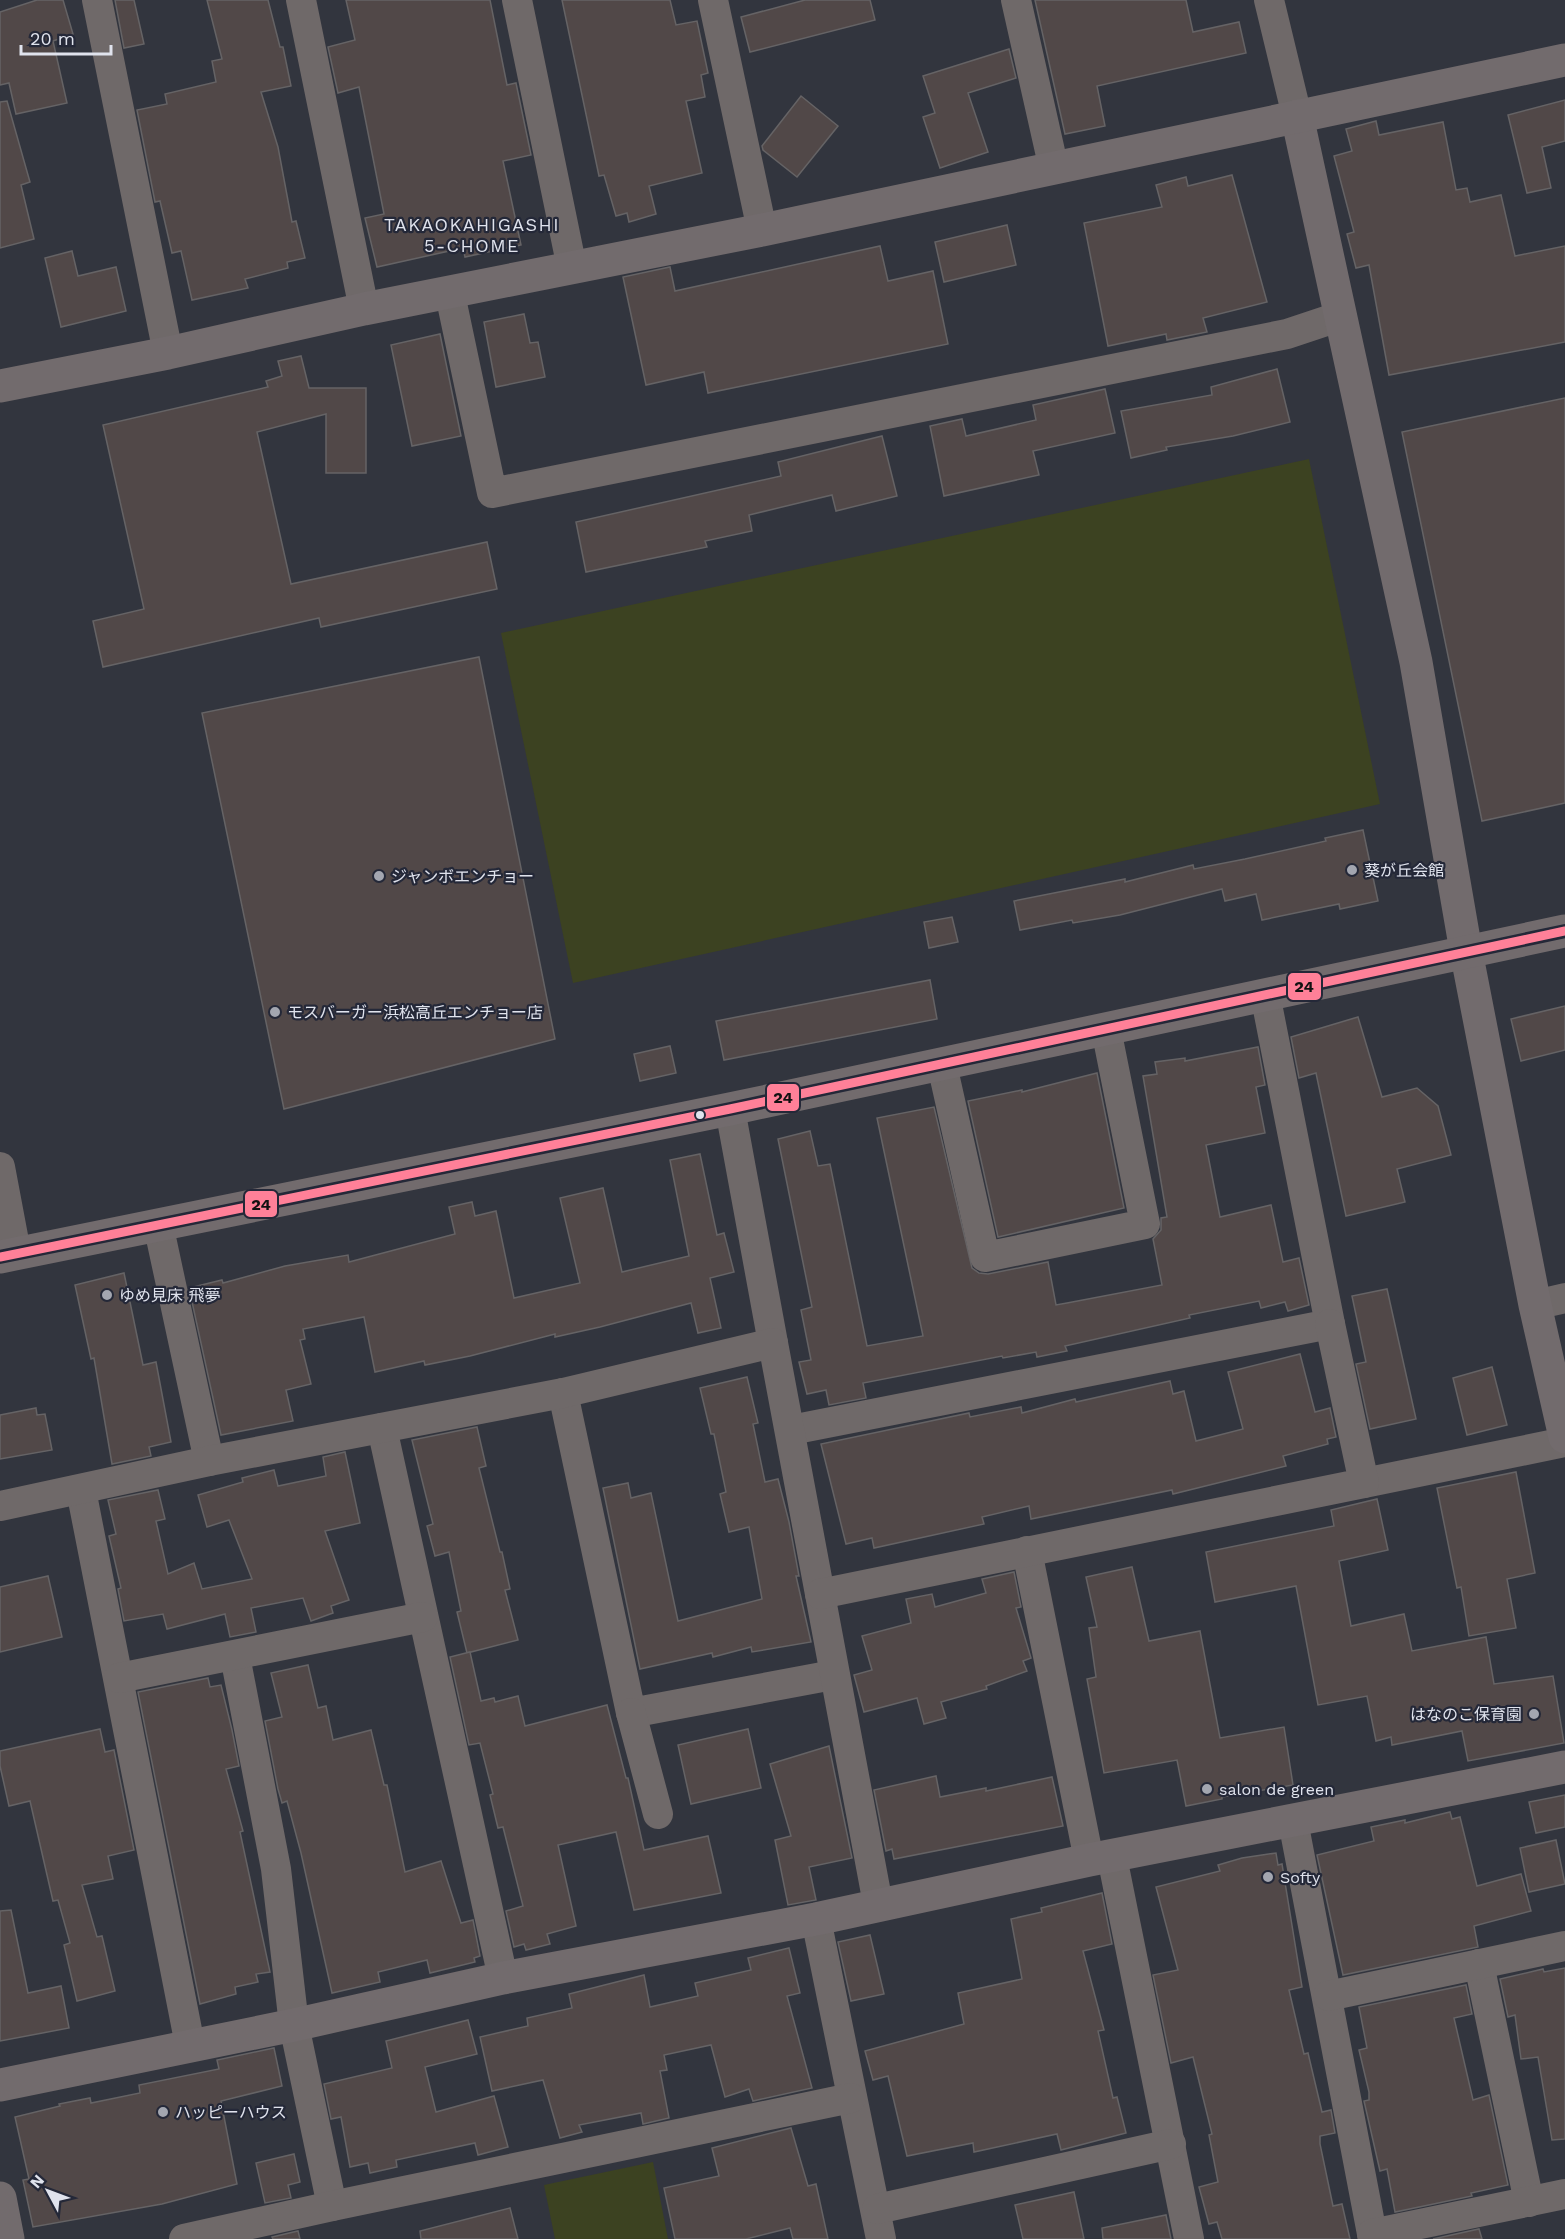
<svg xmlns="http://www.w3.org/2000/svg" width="1565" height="2239" viewBox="0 0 1565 2239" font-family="'Work Sans','Noto Sans JP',sans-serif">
  <rect width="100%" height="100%" fill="#32353e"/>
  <g fill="#3c4221">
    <path d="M1309 459 1380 804 573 983 501 633Z"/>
    <path d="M653 2162 668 2239H555L544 2185Z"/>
  </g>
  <g fill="#514848" stroke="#656365" stroke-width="1.5">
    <path d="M37 0H63L73 34 53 41 67 103 16 114 9 83 0 85V12Z"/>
    <path d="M115 0H134L144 44 124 48Z"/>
    <path d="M207 0H268L280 47H283L291 86 261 92 278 147 292 222 296 221 305 258 287 262 288 268 245 279 248 288 192 300 181 251 172 253 160 201 155 202 137 110 167 104 165 94 216 82 212 61 222 59Z"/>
    <path d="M346 0H490L507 85 516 83 531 155 503 161 521 245 465 257 463 248 377 267 365 218 384 214 359 87 338 93 328 47 355 40Z"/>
    <path d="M562 0H670L676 25 697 21 708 73 701 75 705 97 686 101 702 173 649 186 656 214 629 222 627 213 616 216 604 175 599 176Z"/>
    <path d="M805 0H870L875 20 750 52 741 17Z"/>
    <path d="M1035 0H1186L1193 32 1239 22 1246 53 1097 86 1105 126 1065 134Z"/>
    <path d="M1009 49 1016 78 968 93 988 152 940 168 923 117 935 113 923 76Z"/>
    <path d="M801 96 838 126 797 177 763 150 762 146Z"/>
    <path d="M1565 100V141L1542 147 1551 188 1527 193 1508 115Z"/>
    <path d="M7 101 30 182 21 185 34 239 0 248V102Z"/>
    <path d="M1376 121 1379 135 1443 122 1456 190 1467 188 1470 202 1501 195 1515 256 1565 246V342L1389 375 1369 265 1356 268 1347 234 1354 232 1334 156 1352 151 1346 129Z"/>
    <path d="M1232 175 1267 302 1203 318 1207 332 1167 340 1166 334 1108 346 1084 223 1162 207 1156 185 1186 177 1188 186Z"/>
    <path d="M1007 225 1016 265 944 282 935 242Z"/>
    <path d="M880 246 888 281 933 271 948 344 708 393 704 372 646 385 623 277 670 267 675 291Z"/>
    <path d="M72 251 78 276 116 267 126 311 61 327 45 258Z"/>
    <path d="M524 314 530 343 538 342 545 377 496 387 484 322Z"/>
    <path d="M440 334 461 436 412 446 391 345Z"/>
    <path d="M301 356 309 388H366V473H326V414L257 432 291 584 487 542 497 589 321 627 319 618 103 667 93 621 144 609 103 425 268 387 266 381 282 376 278 361Z"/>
    <path d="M1277 369 1290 422 1233 436 1166 447 1167 450 1131 458 1121 411 1212 395 1211 387Z"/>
    <path d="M1105 389 1115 433 1033 451 1039 475 944 496 930 426 962 419 966 436 1036 420 1033 405Z"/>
    <path d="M1565 398V803L1482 821 1402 432Z"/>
    <path d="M882 436 897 496 836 511 832 495 749 515 752 531 705 541 707 547 586 572 576 522 781 476 778 462Z"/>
    <path d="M479 657 555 1039 284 1109 202 713Z"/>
    <path d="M1363 830 1378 901 1340 909 1339 904 1262 920 1256 894 1225 901 1222 889 1120 915 1073 923 1072 920 1020 930 1014 901 1125 879V882L1193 865 1194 869 1245 859 1326 841 1325 838Z"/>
    <path d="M952 917 958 942 929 948 924 922Z"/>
    <path d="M930 980 937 1019 724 1060 716 1021Z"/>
    <path d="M1565 1006V1050L1521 1061 1511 1019Z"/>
    <path d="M1358 1017 1382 1097 1417 1088 1438 1106 1451 1155 1397 1169 1405 1202 1346 1216 1316 1073 1299 1078 1291 1037Z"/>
    <path d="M670 1046 676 1073 640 1081 634 1054Z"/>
    <path d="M1258 1047 1265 1085 1256 1087 1265 1133 1206 1145 1220 1217 1271 1205 1283 1262 1299 1258 1309 1305 1288 1311 1285 1302 1261 1308 1259 1301 1189 1315 1190 1318 1065 1346 1067 1351 1037 1357 1036 1352 1003 1358 1002 1356 863 1383 866 1398 829 1405 826 1390 807 1394 799 1362 811 1360 801 1310 812 1307 778 1139 810 1131 818 1166 830 1164 867 1346 923 1336 877 1118 934 1107 972 1268 979 1273 988 1274 1048 1262 1056 1305 1067 1303 1162 1285 1153 1239 1161 1230V1218L1167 1217 1143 1076 1157 1074 1155 1062 1185 1058V1061Z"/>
    <path d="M1097 1073 1124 1208 998 1237 968 1101 1022 1090V1092Z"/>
    <path d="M700 1154 717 1235 724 1233 734 1272 710 1278 721 1328 698 1333 691 1303 600 1327 555 1337V1334L470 1356 425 1365 424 1361 375 1372 364 1317 303 1329 305 1339 300 1340 311 1384 286 1390 293 1421 221 1435 189 1288 222 1280 223 1283 285 1266 348 1255 349 1262 455 1234 449 1207 472 1202 475 1216 496 1211 514 1298 580 1283 560 1198 603 1188 622 1272 689 1256 670 1160Z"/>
    <path d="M124 1273 143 1365 156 1362 171 1442 149 1447 151 1456 112 1464 94 1358 91 1359 75 1285Z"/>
    <path d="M1387 1289 1416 1419 1370 1429 1356 1364 1366 1362 1352 1296Z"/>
    <path d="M1300 1354 1315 1412 1330 1408 1336 1437 1327 1439 1328 1444 1283 1456 1286 1466 1173 1494 1172 1490 1031 1519 1029 1506 982 1517 984 1524 874 1548 872 1538 846 1544 821 1444 969 1413 970 1417 1021 1407 1022 1413 1075 1399 1076 1402 1170 1381 1173 1394 1184 1391 1196 1441 1243 1429 1228 1372Z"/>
    <path d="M1492 1367 1507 1425 1467 1435 1453 1378Z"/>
    <path d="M747 1377 758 1423 753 1424 765 1482 778 1479 789 1522 799 1576H796L811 1642 752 1652 751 1647 713 1657 712 1653 640 1669 603 1488 628 1483 631 1498 651 1493 678 1621 762 1599 749 1527 729 1532 720 1494 726 1492 714 1434H711L700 1388Z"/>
    <path d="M36 1408 37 1415 45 1414 52 1450 0 1459V1415Z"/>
    <path d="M477 1427 486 1466 479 1468 500 1552H502L510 1589 505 1590 518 1640 467 1653 457 1612 461 1611 449 1552 435 1556 427 1526 433 1524 412 1440Z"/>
    <path d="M345 1452 360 1523 325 1531 349 1600 331 1606 333 1613 311 1621 303 1598 251 1608 256 1632 230 1637 225 1614 167 1629 163 1614 124 1621 118 1589 121 1588 109 1536 116 1534 108 1500 158 1490 165 1519 156 1521 168 1574 194 1563 202 1589 252 1579 229 1520 207 1527 198 1495 243 1482 242 1478 274 1470 278 1486 326 1476 323 1457Z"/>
    <path d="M1516 1472 1535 1573 1507 1579 1516 1628 1469 1636 1461 1587 1457 1588 1437 1488Z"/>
    <path d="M1377 1499 1388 1550 1339 1561 1351 1626 1404 1614 1412 1651 1486 1637 1494 1684 1553 1676 1564 1743 1468 1761 1462 1731 1392 1745 1391 1737 1376 1741 1367 1696 1318 1705 1296 1586 1215 1602 1206 1552 1334 1526 1331 1510Z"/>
    <path d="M1132 1567 1149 1641 1200 1631 1220 1738 1284 1727 1293 1785 1222 1797V1799L1186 1806 1177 1760 1104 1773 1087 1679 1096 1677 1089 1628 1097 1627 1086 1577Z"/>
    <path d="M1014 1572 1021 1607 1016 1608 1031 1658 1023 1661 1027 1671 986 1686 987 1689 941 1702 946 1718 924 1724 917 1698 864 1712 854 1675 872 1670 862 1636 911 1623 906 1599 932 1594 935 1607 986 1593 982 1579Z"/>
    <path d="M48 1576 62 1637 0 1652V1587Z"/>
    <path d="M470 1652 481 1701 494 1698 495 1702 518 1696 525 1726 607 1705 626 1778H628L644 1850 708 1836 721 1893 634 1910 616 1832 558 1845 576 1926 547 1934 550 1944 526 1950 524 1944 514 1947 506 1911 523 1906 503 1827 498 1828 490 1795 493 1794 480 1743 469 1745 450 1657Z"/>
    <path d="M308 1665 318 1708 326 1706 333 1740 371 1730 384 1785H387L405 1872 441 1861 461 1923 473 1920 480 1956 474 1958 475 1962 430 1973 427 1960 378 1972 380 1982 332 1993 301 1853 287 1801 282 1803 278 1789 265 1721 282 1717 271 1673Z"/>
    <path d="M208 1678 210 1687 221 1685 232 1730 239 1766 226 1769 243 1831 240 1832 270 1972 256 1974 258 1982 235 1987 236 1994 200 2004 138 1692Z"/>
    <path d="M100 1729 105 1752 114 1750 134 1850 108 1856 113 1879 82 1885 97 1937 102 1936 115 1991 77 2001 64 1945 70 1943 58 1900 53 1901 30 1801 9 1806 0 1766V1751Z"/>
    <path d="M748 1729 761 1788 691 1804 678 1745Z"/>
    <path d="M829 1746 852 1858 809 1867 816 1900 788 1905 775 1840 791 1836 770 1764Z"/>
    <path d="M936 1776 940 1797 986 1788V1791L1052 1777 1063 1826 894 1859 892 1849 886 1851 874 1790Z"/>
    <path d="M1565 1795V1827L1536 1833 1529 1802Z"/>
    <path d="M1450 1812 1452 1819 1460 1817 1477 1886 1521 1874 1531 1911 1474 1926 1478 1947 1343 1975 1317 1855 1374 1841 1371 1827 1405 1820V1823Z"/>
    <path d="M1556 1840 1565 1884 1529 1892 1520 1848Z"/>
    <path d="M1276 1853 1278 1865 1282 1864 1302 1987 1289 1990 1304 2054 1308 2053 1322 2112 1331 2110 1335 2133 1320 2136V2144L1333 2206 1342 2204 1350 2239H1222L1217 2222 1209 2224 1199 2187 1218 2182 1209 2135 1212 2134 1193 2057 1171 2063 1153 1975 1178 1970 1156 1887 1220 1871 1218 1865 1242 1858Z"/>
    <path d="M1102 1893 1112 1944 1083 1951 1104 2030 1098 2031 1113 2098 1117 2097 1126 2133 1061 2150 1057 2134 974 2152 973 2143 907 2156 888 2076 873 2080 865 2051 964 2024 958 1993 1022 1979 1011 1919 1042 1912 1041 1908Z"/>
    <path d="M11 1910 28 1993 61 1986 69 2028 0 2041V1911Z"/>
    <path d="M870 1935 884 1994 851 2001 838 1942Z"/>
    <path d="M789 1948 800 1993 787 1996 812 2088 753 2101 749 2089 725 2097 711 2045 664 2055 667 2070 660 2071 669 2118 643 2124 641 2113 579 2125 582 2132 560 2138 543 2080 492 2091 480 2037 528 2026 527 2018 572 2008 569 1994 644 1975 650 2007 698 1996 695 1983 751 1970 748 1958Z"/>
    <path d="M1565 1968V2139L1552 2140 1538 2057 1521 2059 1515 2015 1508 2017 1500 1979 1543 1969 1544 1972Z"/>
    <path d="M1466 1985 1472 2014 1454 2018 1473 2100 1489 2095 1508 2185 1471 2193 1472 2196 1395 2212 1387 2169 1380 2171 1364 2101 1369 2100V2092L1359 2050 1367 2048 1359 2007Z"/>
    <path d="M468 2020 477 2054 425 2067 436 2112 494 2096 508 2147 478 2155 475 2143 396 2160 397 2167 370 2173 368 2163 350 2167 341 2117 331 2119 324 2084 392 2068 386 2041Z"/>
    <path d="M274 2048 282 2086 221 2101 237 2184 162 2204 33 2227 23 2180 29 2179 15 2117 60 2106 59 2104 90 2098 91 2103 140 2093 139 2085 219 2069 217 2060Z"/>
    <path d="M791 2128 808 2186 816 2184 828 2239H793L790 2228 746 2239H675L664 2188 719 2176 712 2148Z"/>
    <path d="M294 2154 300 2182 288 2185 291 2198 265 2203 256 2163Z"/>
    <path d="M1074 2192 1084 2239H1023L1015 2205Z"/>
    <path d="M510 2208 518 2239H421L420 2231Z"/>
    <path d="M1166 2215 1171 2239H1103L1102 2228Z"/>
    <path d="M1479 2229 1482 2239H1433Z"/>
    <path d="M298 2231 300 2239H273L272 2237Z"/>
  </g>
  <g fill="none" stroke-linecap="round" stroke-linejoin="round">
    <g stroke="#6f6969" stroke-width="30">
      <path d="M97 0 168 353"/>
      <path d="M301 0 364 309"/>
      <path d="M517 0 572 268"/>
      <path d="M713 0 762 230"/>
      <path d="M1016 0 1054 169"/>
      <path d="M1269 0 1297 116"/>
      <path d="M450 294 492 493 1287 334 1341 316"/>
      <path d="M942 1065 985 1257 1145 1224 1106 1029"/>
      <path d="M730 1109 773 1343"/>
      <path d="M0 1167 16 1252"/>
      <path d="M158 1224 209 1461"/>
      <path d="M1535 1305 1565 1298"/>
      <path d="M563 1393 631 1713 833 1675"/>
      <path d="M382 1428 503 1978"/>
      <path d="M791 1430 1330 1324 1265 994"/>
      <path d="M1364 1483 1565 1442"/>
      <path d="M81 1490 190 2045"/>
      <path d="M0 1506 209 1461 563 1393 773 1343 878 1904"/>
      <path d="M1027 1551 1089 1860"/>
      <path d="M820 1594 1364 1483 1330 1324"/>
      <path d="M235 1656 276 1869 294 2025 332 2206"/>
      <path d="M119 1678 423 1617"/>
      <path d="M631 1713 658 1814"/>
      <path d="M1293 1821 1373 2239"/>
      <path d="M1112 1857 1189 2239"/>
      <path d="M816 1919 881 2239"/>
      <path d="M1479 1964 1529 2202"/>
      <path d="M1328 1996 1565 1946"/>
      <path d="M877 2209 1171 2144"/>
      <path d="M1372 2234 1565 2194"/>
      <path d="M184 2239 332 2206 851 2098"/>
    </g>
    <g stroke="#726b6d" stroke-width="33">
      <path d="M1297 116 1416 662 1466 951 1535 1305 1565 1437"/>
      <path d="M0 386 168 353 364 309 762 230 1565 60"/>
      <path d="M0 1257 730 1109 1565 931"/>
      <path d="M0 2085 294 2025 503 1978 816 1919 1089 1860 1565 1767"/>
      <path d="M0 2198 8 2239"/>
    </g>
    <defs>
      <path id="bus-1" d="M0 1257 730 1109 1565 931"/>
    </defs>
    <use href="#bus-1" stroke="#242838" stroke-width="14"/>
    <use href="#bus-1" stroke="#ff8098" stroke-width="9"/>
  </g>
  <g fill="#a3a6b0" stroke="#242838" stroke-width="2">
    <circle cx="1352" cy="870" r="6"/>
    <circle cx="379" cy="876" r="6"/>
    <circle cx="275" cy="1012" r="6"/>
    <circle cx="107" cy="1295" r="6"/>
    <circle cx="1534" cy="1714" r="6"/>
    <circle cx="1207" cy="1789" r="6"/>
    <circle cx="1268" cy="1877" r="6"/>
    <circle cx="163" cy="2112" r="6"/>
  </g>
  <circle fill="#e0e3ed" stroke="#242838" stroke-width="2" cx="700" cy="1115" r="5"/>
  <g text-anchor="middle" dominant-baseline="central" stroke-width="4.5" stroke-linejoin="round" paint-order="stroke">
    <g font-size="16" fill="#e0e3ed" stroke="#242838" text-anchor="start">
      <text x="1364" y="870">葵が丘会館</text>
      <text x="391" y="876">ジャンボエンチョー</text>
      <text x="287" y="1012">モスバーガー浜松高丘エンチョー店</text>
      <text x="119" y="1295">ゆめ見床 飛夢</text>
      <text x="1522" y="1714" text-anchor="end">はなのこ保育園</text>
      <text x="1219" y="1789">salon de green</text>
      <text x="1280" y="1877">Softy</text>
      <text x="175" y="2112">ハッピーハウス</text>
    </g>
    <g font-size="18" letter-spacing="1.5" fill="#e0e3ed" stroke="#242838">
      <text x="472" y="224">TAKAOKAHIGASHI<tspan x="472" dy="21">5-CHOME</tspan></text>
    </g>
  </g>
  <g stroke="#242838" stroke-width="2">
    <rect x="1287" y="972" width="35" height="29" rx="6" fill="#ff8098"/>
    <rect x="766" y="1083" width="34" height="29" rx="6" fill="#ff8098"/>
    <rect x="244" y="1190" width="34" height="28" rx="6" fill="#ff8098"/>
  </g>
  <g font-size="16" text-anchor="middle" font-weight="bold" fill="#111">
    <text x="1304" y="992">24</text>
    <text x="783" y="1103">24</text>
    <text x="261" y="1210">24</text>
  </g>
  <g transform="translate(48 2191) rotate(311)" stroke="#242838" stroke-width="4.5" paint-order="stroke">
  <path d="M0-4.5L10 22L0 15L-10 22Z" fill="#e0e3ed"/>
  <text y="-9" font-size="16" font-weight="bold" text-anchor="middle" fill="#e0e3ed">N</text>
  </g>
  <path d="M21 45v9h90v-9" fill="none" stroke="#e0e3ed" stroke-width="3"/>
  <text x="30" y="45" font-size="18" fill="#e0e3ed" stroke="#242838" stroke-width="4.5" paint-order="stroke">20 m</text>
</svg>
